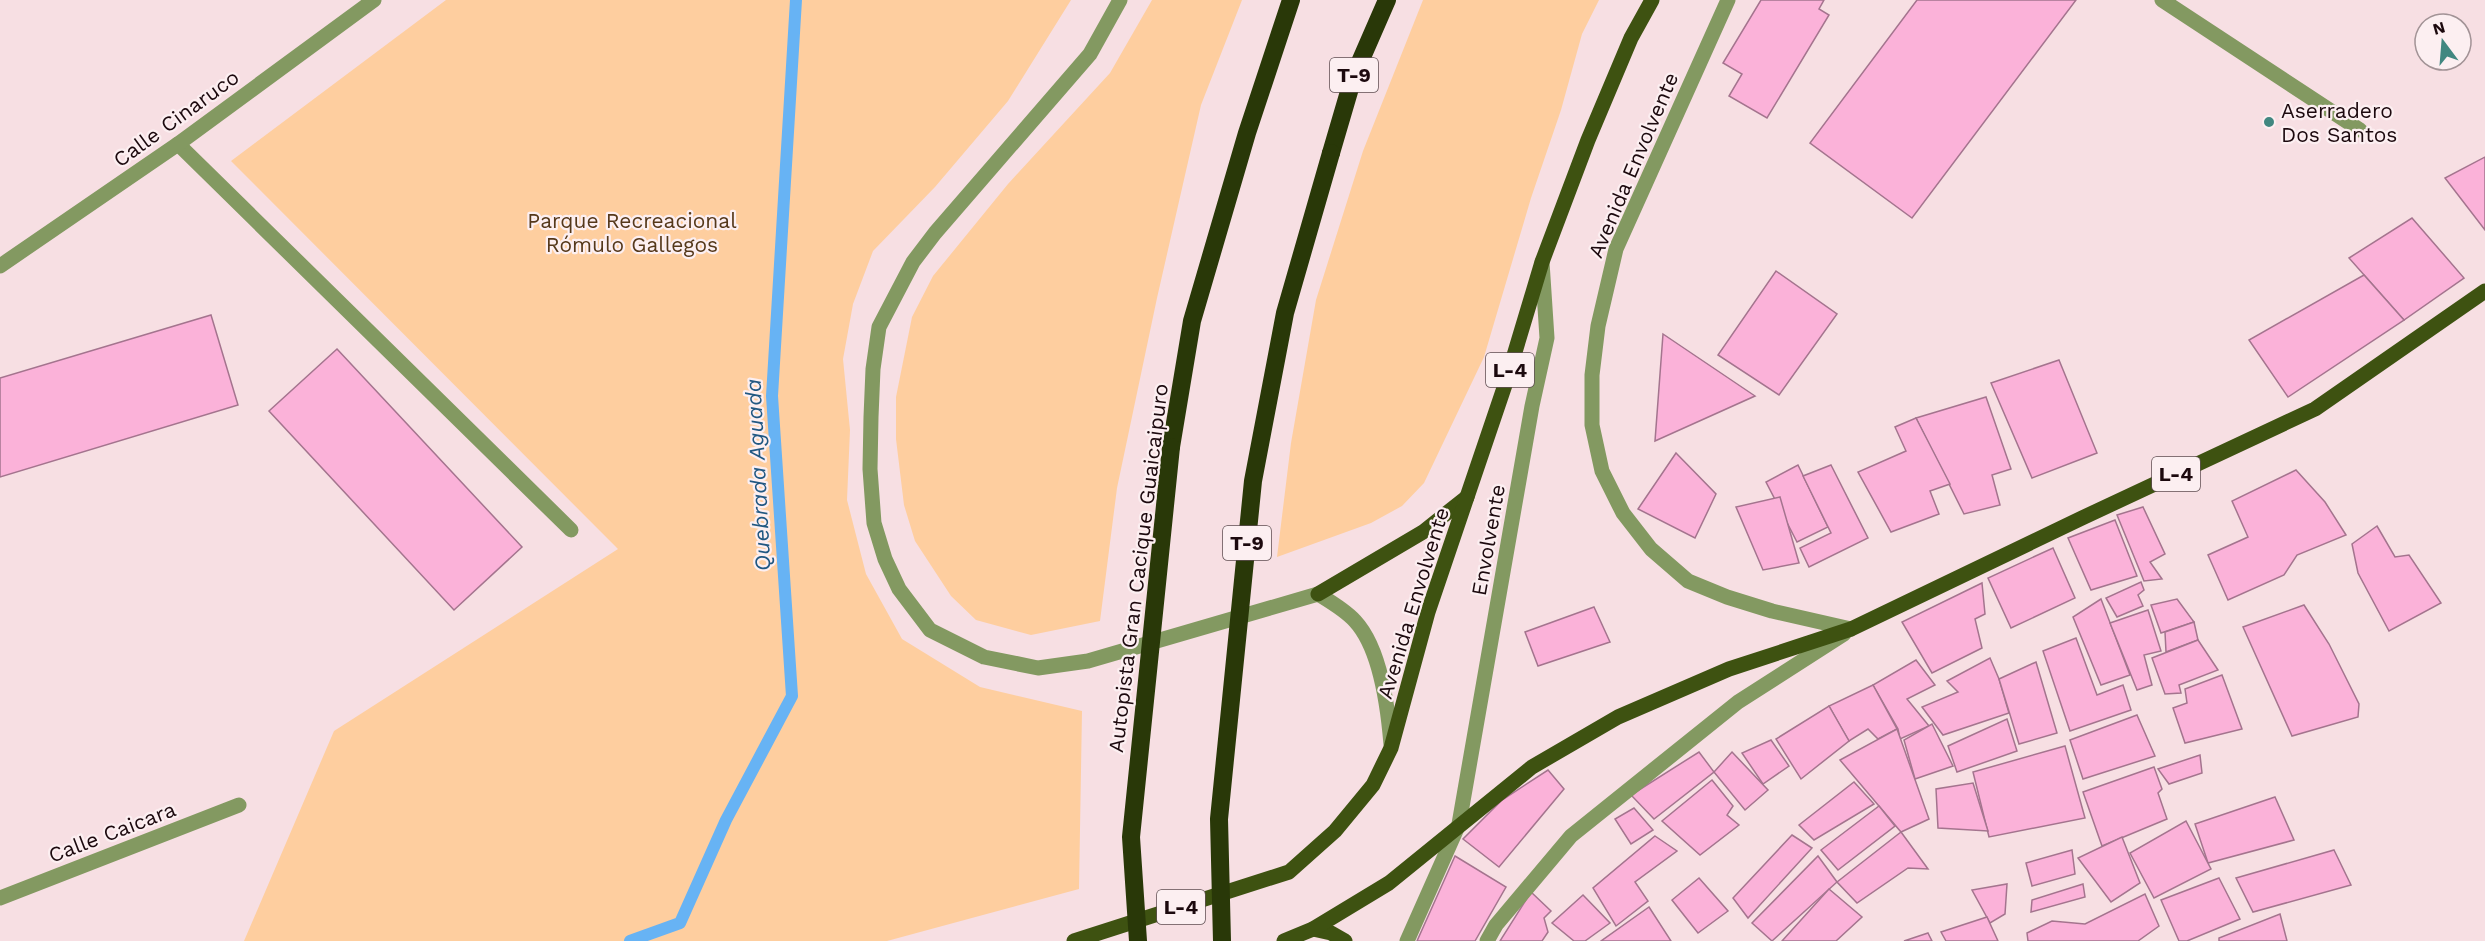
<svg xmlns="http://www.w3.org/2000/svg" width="2485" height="941" viewBox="0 0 2485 941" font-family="'Work Sans',sans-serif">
  <rect width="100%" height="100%" fill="#f7dfe3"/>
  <g fill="#fece9f">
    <path d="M446 0H1071L1008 101 935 187 873 251 853 304 843 359 850 430 847 500 866 574 902 639 980 687 1082 711 1079 889 887 941H244L334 731 618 549 231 161Z"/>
    <path d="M1152 0H1242L1201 105 1157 298 1117 488 1100 621 1031 635 976 620 951 596 915 541 904 505 896 439V397L912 317 933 276 1008 184 1110 73Z"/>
    <path d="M1423 0H1599L1582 34 1561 110 1531 198 1484 357 1424 483 1402 506 1371 523 1277 557 1291 443 1316 300 1363 151Z"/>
  </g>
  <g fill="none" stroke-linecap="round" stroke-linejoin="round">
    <path stroke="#67b3f4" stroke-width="12" d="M630 941 680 923 726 820 792 696 772 396 796 0"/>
  </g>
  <g fill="#fbb2d9" stroke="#a4748e" stroke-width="1.5">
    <path d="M1761 0H1824L1819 9 1829 15 1767 118 1729 96 1742 74 1723 63Z"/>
    <path d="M1917 0H2076L1912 218 1810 143Z"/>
    <path d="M2485 157V230L2445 178Z"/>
    <path d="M2412 218 2464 278 2404 320 2349 258Z"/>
    <path d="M1776 271 1837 314 1779 395 1718 355Z"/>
    <path d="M2364 275 2404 320 2288 397 2249 340Z"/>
    <path d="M211 315 238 405 0 477V378Z"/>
    <path d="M1663 334 1755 396 1655 441Z"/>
    <path d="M337 349 522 547 454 610 269 411Z"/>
    <path d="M2059 360 2097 453 2032 478 1991 383Z"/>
    <path d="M1986 397 2011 469 1992 475 2000 505 1964 514 1916 418Z"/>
    <path d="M1916 418 1950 484 1930 491 1939 514 1891 532 1858 472 1906 451 1895 427Z"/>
    <path d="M1676 453 1716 494 1695 538 1638 509Z"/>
    <path d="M1798 465 1828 527 1797 542 1766 482Z"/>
    <path d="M1831 465 1868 538 1809 567 1800 548 1831 533 1803 476Z"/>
    <path d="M2296 470 2325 502 2346 535 2297 555 2284 575 2228 600 2208 555 2248 537 2232 501Z"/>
    <path d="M1780 497 1799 563 1763 570 1736 507Z"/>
    <path d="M2143 507 2165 554 2150 562 2162 579 2144 581 2117 515Z"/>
    <path d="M2115 520 2137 576 2091 590 2068 538Z"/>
    <path d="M2377 526 2395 557 2409 555 2441 603 2389 631 2358 573 2352 544Z"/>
    <path d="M2053 548 2075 598 2011 628 1988 578Z"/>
    <path d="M2141 582 2144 590 2138 595 2143 606 2117 617 2106 598Z"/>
    <path d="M1982 583 1985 614 1975 619 1982 648 1932 673 1902 622Z"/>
    <path d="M2101 599 2130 675 2101 685 2073 617Z"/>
    <path d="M2177 599 2194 622 2161 633 2151 605Z"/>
    <path d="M2304 605 2329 644 2359 704 2358 717 2292 736 2243 627Z"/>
    <path d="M1594 607 1610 642 1538 666 1525 632Z"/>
    <path d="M2148 610 2161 651 2144 655 2152 685 2137 690 2110 623Z"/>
    <path d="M2194 622 2198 640 2166 652 2165 632Z"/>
    <path d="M2076 638 2097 695 2123 685 2131 710 2070 731 2043 651Z"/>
    <path d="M2198 640 2218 670 2179 685 2181 693 2165 694 2152 658Z"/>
    <path d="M1990 658 1999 679 2009 713 1943 735 1922 707 1958 692 1947 681Z"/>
    <path d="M1916 660 1935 685 1907 699 1929 726 1900 739 1898 729 1873 685Z"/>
    <path d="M2036 662 2057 733 2019 744 1999 679Z"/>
    <path d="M2222 675 2242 729 2185 743 2173 708 2187 703 2185 689Z"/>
    <path d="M1873 685 1897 729 1878 739 1868 729 1849 741 1829 706Z"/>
    <path d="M1829 706 1849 741 1801 779 1776 739Z"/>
    <path d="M2137 715 2155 756 2083 779 2070 740Z"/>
    <path d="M2007 719 2017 751 1957 772 1948 746Z"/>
    <path d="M1932 724 1953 766 1915 779 1904 740Z"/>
    <path d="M1897 729 1929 819 1901 832 1840 760Z"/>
    <path d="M1771 740 1789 766 1763 784 1742 753Z"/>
    <path d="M2065 746 2085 818 1989 837 1973 772Z"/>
    <path d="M1699 752 1714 772 1654 819 1631 795Z"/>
    <path d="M1732 752 1768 790 1745 810 1714 772Z"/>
    <path d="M2200 755 2202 773 2169 784 2158 769Z"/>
    <path d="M2154 767 2162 789 2158 793 2167 819 2102 846 2083 792Z"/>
    <path d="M1548 770 1564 789 1499 867 1463 839 1502 800Z"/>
    <path d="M1712 780 1733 806 1727 815 1739 825 1700 855 1662 821Z"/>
    <path d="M1854 782 1874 804 1814 840 1799 825Z"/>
    <path d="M1973 783 1988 831 1938 828 1936 789Z"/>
    <path d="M2275 797 2294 840 2208 863 2195 824Z"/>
    <path d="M1879 806 1895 826 1838 870 1821 850Z"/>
    <path d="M1634 808 1653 830 1631 844 1615 819Z"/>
    <path d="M2186 821 2211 869 2154 898 2130 853Z"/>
    <path d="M1901 832 1928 869 1908 868 1857 903 1837 882Z"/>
    <path d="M1792 835 1812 848 1748 918 1733 898Z"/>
    <path d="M1655 836 1677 851 1635 882 1648 901 1616 926 1593 888Z"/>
    <path d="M2122 837 2140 883 2111 902 2078 858Z"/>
    <path d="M2072 850 2075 874 2032 886 2026 863Z"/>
    <path d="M2334 850 2351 885 2253 912 2236 878Z"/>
    <path d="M1455 856 1506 887 1475 941H1417Z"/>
    <path d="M1818 856 1837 882 1772 941 1752 923Z"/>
    <path d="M1699 878 1728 911 1698 933 1672 900Z"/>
    <path d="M2219 878 2240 919 2187 941H2179L2161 900Z"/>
    <path d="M2007 884 2005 914 1990 923 1972 890Z"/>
    <path d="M2083 884 2085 897 2031 912 2032 900Z"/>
    <path d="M1829 889 1862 917 1836 941H1782Z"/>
    <path d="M1531 892 1551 911 1544 918 1548 932 1542 941H1500Z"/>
    <path d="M2145 894 2159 926 2138 941H2028L2027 933 2052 921 2085 924Z"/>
    <path d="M1583 895 1610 923 1585 941H1574L1552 923Z"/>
    <path d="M1649 907 1671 941H1601Z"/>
    <path d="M2280 914 2287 941H2219V938Z"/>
    <path d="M1987 917 1998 941H1946L1941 932Z"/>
    <path d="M1928 933 1932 941H1904Z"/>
  </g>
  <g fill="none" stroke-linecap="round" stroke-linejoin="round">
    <path stroke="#839961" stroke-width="15" d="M2162 0 2360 130"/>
    <g stroke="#839961" stroke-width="15">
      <path d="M1120 0 1090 54 935 233 913 262 879 327 873 369 871 417 870 469 874 523 885 559 899 589 930 630 984 657 1038 668 1088 661 1318 594C1331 602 1345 610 1355 621 1381 649 1388 708 1391 745"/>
      <path d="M1728 0 1616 249 1598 326 1592 375V425L1602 471 1623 513 1651 549 1688 581 1727 597 1772 611 1851 629"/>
      <path d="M178 144 571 530"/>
      <path d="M0 266 178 144 374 0"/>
      <path d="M0 898 239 805"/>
      <path d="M1407 941 1459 824 1532 406 1547 338 1542 262"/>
      <path d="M1487 941 1496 925 1571 836 1738 702 1844 634"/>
    </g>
    <g stroke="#3e5211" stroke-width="15">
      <path d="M1318 594 1423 532 1467 497"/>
      <path d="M1313 929 1331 933 1345 941"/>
      <path d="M1074 941 1289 872 1335 831 1373 785 1391 748 1428 612 1506 382 1542 262 1588 140 1631 38 1652 0"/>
      <path d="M1284 941 1313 929 1389 883 1532 767 1618 717 1729 669 1851 629 2082 518 2315 409 2485 291"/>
    </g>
    <g stroke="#293808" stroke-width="18">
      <path d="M1331 153 1353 78 1387 0"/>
      <path d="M1171 447 1192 321 1247 133 1291 0"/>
    </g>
    <g stroke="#293808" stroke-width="18">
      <path d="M1138 941 1131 837 1171 447"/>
      <path d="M1222 941 1219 819 1253 481 1285 313 1331 153"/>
    </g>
  </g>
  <circle fill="#418780" stroke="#fceff1" stroke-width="2" cx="2269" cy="122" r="6"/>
  <g text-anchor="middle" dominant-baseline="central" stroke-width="4.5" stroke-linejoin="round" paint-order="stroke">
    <g fill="#fceff1" stroke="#5f4e52" stroke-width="1.5">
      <rect x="1330" y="58" width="48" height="34" rx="4.5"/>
      <rect x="1486" y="353" width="48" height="34" rx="4.5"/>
      <rect x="2152" y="457" width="48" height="34" rx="4.5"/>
      <rect x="1223" y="526" width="48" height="34" rx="4.5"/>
      <rect x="1157" y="890" width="48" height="34" rx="4.5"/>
    </g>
    <g font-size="20" font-weight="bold" fill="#1c090e">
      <text x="1354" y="75">T-9</text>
      <text x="1510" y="370">L-4</text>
      <text x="2176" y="474">L-4</text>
      <text x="1247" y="543">T-9</text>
      <text x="1181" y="907">L-4</text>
    </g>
    <g font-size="21" fill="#1c090e" stroke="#fceff1" text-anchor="start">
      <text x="2281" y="110">Aserradero<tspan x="2281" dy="24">Dos Santos</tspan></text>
    </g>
    <g font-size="21" fill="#1c090e" stroke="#fceff1">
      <text transform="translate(176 118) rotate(-36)">Calle Cinaruco</text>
      <text transform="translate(1633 165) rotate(-67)">Avenida Envolvente</text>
      <text transform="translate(1488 540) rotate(-80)">Envolvente</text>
      <text transform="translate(1138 568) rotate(-83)">Autopista Gran Cacique Guaicaipuro</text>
      <text transform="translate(1413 603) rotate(-73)">Avenida Envolvente</text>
      <text transform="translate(112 832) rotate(-21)">Calle Caicara</text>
    </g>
    <g font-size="21" fill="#55381a" stroke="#fceff1">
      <text x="632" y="220">Parque Recreacional<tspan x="632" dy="24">Rómulo Gallegos</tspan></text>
    </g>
    <g font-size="22" font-style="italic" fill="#215882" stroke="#fceff1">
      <text transform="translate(758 475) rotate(-93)">Quebrada Aguada</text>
    </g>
  </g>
  <g transform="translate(2443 42) rotate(344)"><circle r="28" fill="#fceff1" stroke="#a29396" stroke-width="1.5"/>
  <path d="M0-4.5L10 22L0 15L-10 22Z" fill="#418780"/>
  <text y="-9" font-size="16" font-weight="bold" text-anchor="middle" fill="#1c090e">N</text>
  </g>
</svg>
